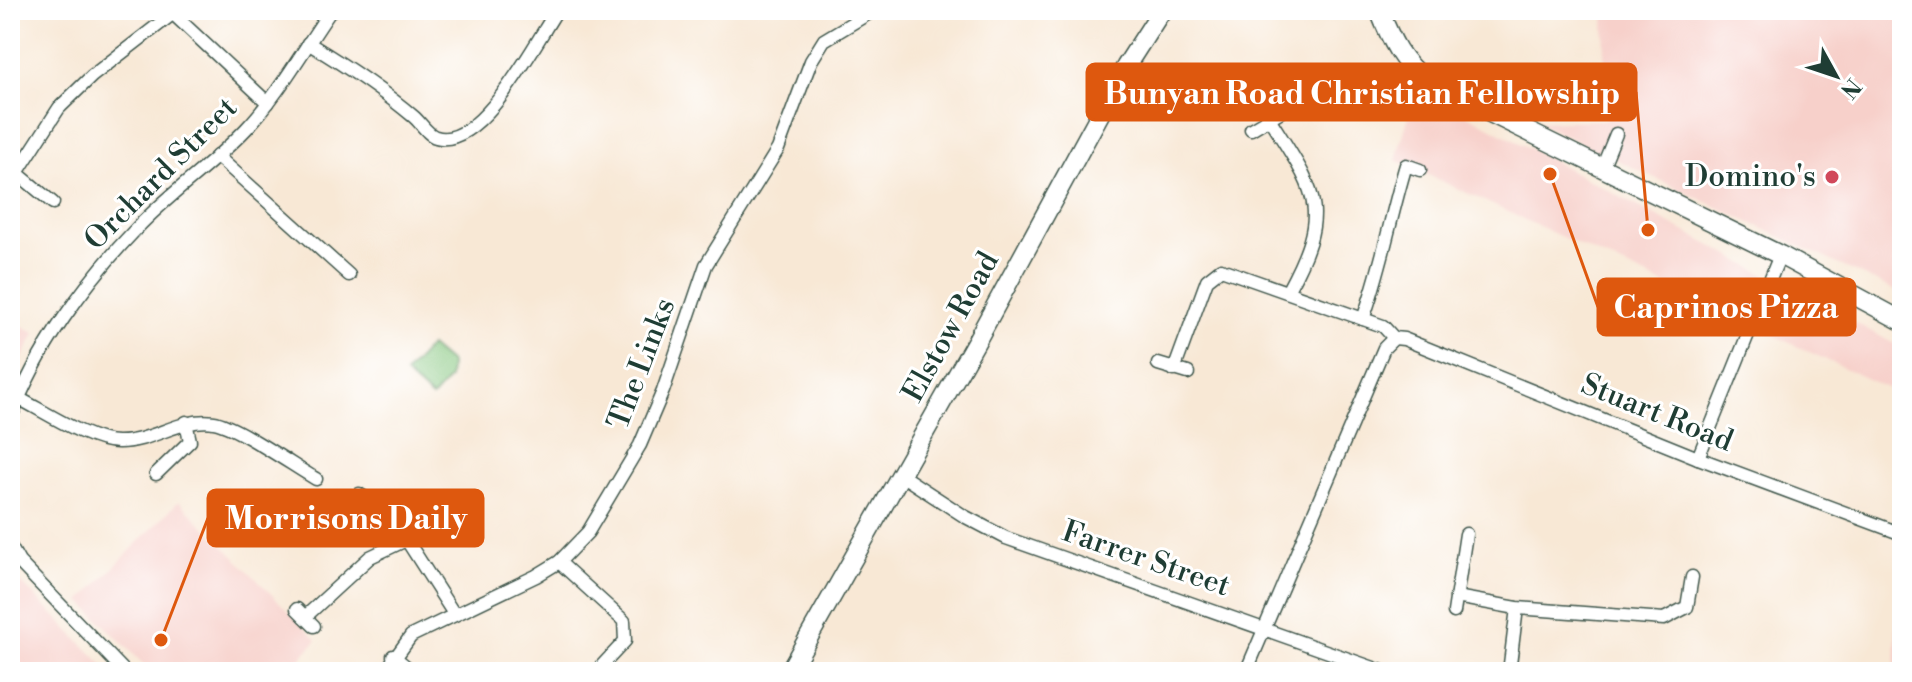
<svg xmlns="http://www.w3.org/2000/svg" width="1912" height="682" viewBox="0 0 1912 682" font-family="'Libre Bodoni',serif">
  <rect width="100%" height="100%" fill="#fff"/>
  <filter id="ink" filterUnits="userSpaceOnUse"><feTurbulence type="fractalNoise" baseFrequency=".0125" numOctaves="2"/><feDisplacementMap in="SourceGraphic" scale="16" xChannelSelector="R" yChannelSelector="G"/><feConvolveMatrix kernelMatrix="1 2 1 2 8 2 1 2 1" color-interpolation-filters="sRGB"/></filter>
  <filter id="wash" filterUnits="userSpaceOnUse"><feTurbulence type="fractalNoise" baseFrequency=".006" numOctaves="4" result="noise"/><feDisplacementMap in="SourceGraphic" scale="32" xChannelSelector="R" yChannelSelector="G"/><feGaussianBlur stdDeviation="1.8" result="paint"/><feColorMatrix in="noise" values="0 0 0 0 0 0 0 0 0 0 0 0 0 0 0 0 0 1.4 0 .05"/><feComposite in="paint" operator="in"/></filter>
  <g filter="url(#wash)">
    <rect width="100%" height="100%" fill="#f8e8d5"/>
    <g fill="#f7d0ca">
      <path d="M1604 10H1902V294L1536 122 1606 120Z"/>
      <path d="M1417 88 1902 348V395L1396 160Z"/>
      <path d="M10 319 35 333 10 384Z"/>
      <path d="M1902 422V672H1895L1896 619Z"/>
      <path d="M179 501 317 640 296 663 304 672H151L81 601Z"/>
      <path d="M10 571 110 672H10Z"/>
    </g>
    <path fill="#85c67e" stroke="#528259" stroke-width="2" d="M430 346 450 363 449 379 432 398 405 374Z"/>
  </g>
  <g filter="url(#ink)">
    <g fill="none" stroke-linecap="round" stroke-linejoin="round">
      <defs>
        <g id="street">
          <path d="M169 10 268 103"/>
          <path d="M308 43C346 66 380 88 414 117 420 122 428 135 436 137 481 151 536 41 557 10"/>
          <path d="M1269 118C1315 192 1333 207 1288 290"/>
          <path d="M1251 129 1288 107"/>
          <path d="M217 156 349 275"/>
          <path d="M10 167 53 203"/>
          <path d="M1602 168 1616 134"/>
          <path d="M17 173 59 108 92 76 171 15"/>
          <path d="M1363 319C1382 267 1390 218 1406 165L1420 170"/>
          <path d="M1394 338 1404 339 1698 458 1902 534"/>
          <path d="M1158 364 1188 373"/>
          <path d="M1174 370 1207 280 1221 269 1383 326 1394 338"/>
          <path d="M18 398C44 411 91 443 119 442 153 442 180 417 214 422 235 425 295 467 316 479"/>
          <path d="M10 420C36 350 85 282 137 228 171 192 212 165 246 129 279 94 303 50 331 10"/>
          <path d="M1698 458 1780 255"/>
          <path d="M156 474 190 441 186 422"/>
          <path d="M901 475 964 516 1006 538 1385 672"/>
          <path d="M359 494 390 514 454 614"/>
          <path d="M10 546 19 562 125 672"/>
          <path d="M559 562 624 621 625 641 596 672"/>
          <path d="M1456 597 1517 608 1664 619 1687 607 1692 577"/>
          <path d="M297 609 314 626"/>
          <path d="M1454 612 1466 534"/>
          <path d="M305 617 370 557 408 539"/>
          <path d="M393 656 413 672"/>
          <path d="M385 672 411 636 536 576 559 562 588 532 640 445 663 391 706 265 778 149 811 61 824 40 874 10"/>
          <path d="M1246 672 1384 348 1394 338"/>
          <path d="M1509 672 1517 608"/>
        </g>
        <g id="secondary">
          <path d="M1379 10C1391 40 1401 62 1427 82L1780 255 1902 321"/>
          <path d="M789 672 977 340 1126 66 1162 10"/>
        </g>
      </defs>
      <use href="#street" stroke="#40574c" stroke-width="15"/>
      <use href="#secondary" stroke="#40574c" stroke-width="21"/>
      <use href="#street" stroke="#fff" stroke-width="12"/>
      <use href="#secondary" stroke="#fff" stroke-width="18"/>
    </g>
  </g>
  <circle fill="#d1495b" stroke="#fff" stroke-width="3" cx="1832" cy="177" r="8"/>
  <g text-anchor="middle" dominant-baseline="central" stroke-width="6" stroke-linejoin="round" paint-order="stroke">
    <g font-size="30" fill="#1f3d34" stroke="#fff">
      <text transform="translate(161 174) rotate(-45)">Orchard Street</text>
      <text transform="translate(951 327) rotate(-61)">Elstow Road</text>
      <text transform="translate(642 364) rotate(-69)">The Links</text>
      <text transform="translate(1657 413) rotate(22)">Stuart Road</text>
      <text transform="translate(1146 559) rotate(19)">Farrer Street</text>
    </g>
    <g font-size="30" fill="#1f3d34" stroke="#fff" text-anchor="end">
      <text x="1816" y="177">Domino's</text>
    </g>
  </g>
  <path fill="none" stroke="#de580e" stroke-width="3" d="M1648 230L1636 92M1550 174L1598 307M161 640L208 518"/>
  <g fill="#de580e" stroke="#fff" stroke-width="3">
    <circle cx="1648" cy="230" r="8"/>
    <circle cx="1550" cy="174" r="8"/>
    <circle cx="161" cy="640" r="8"/>
  </g>
  <g fill="#de580e" stroke="#de580e" stroke-width="3">
    <rect x="1087" y="64" width="549" height="56" rx="8"/>
    <rect x="1598" y="279" width="257" height="56" rx="8"/>
    <rect x="208" y="490" width="275" height="56" rx="8"/>
  </g>
  <g font-size="32" text-anchor="middle" font-weight="bold" fill="#fff">
    <text x="1362" y="104">Bunyan Road Christian Fellowship</text>
    <text x="1726" y="318">Caprinos Pizza</text>
    <text x="346" y="529">Morrisons Daily</text>
  </g>
  <rect width="1912" height="682" fill="none" stroke="#fff" stroke-width="40"/>
  <g transform="translate(1836 76) rotate(130)" stroke="#ffffff" stroke-width="6" paint-order="stroke">
  <path d="M0-6L14 30L0 20L-14 30Z" fill="#1f3d34"/>
  <text y="-12" font-size="22" font-weight="bold" text-anchor="middle" fill="#1f3d34">N</text>
  </g>
</svg>
